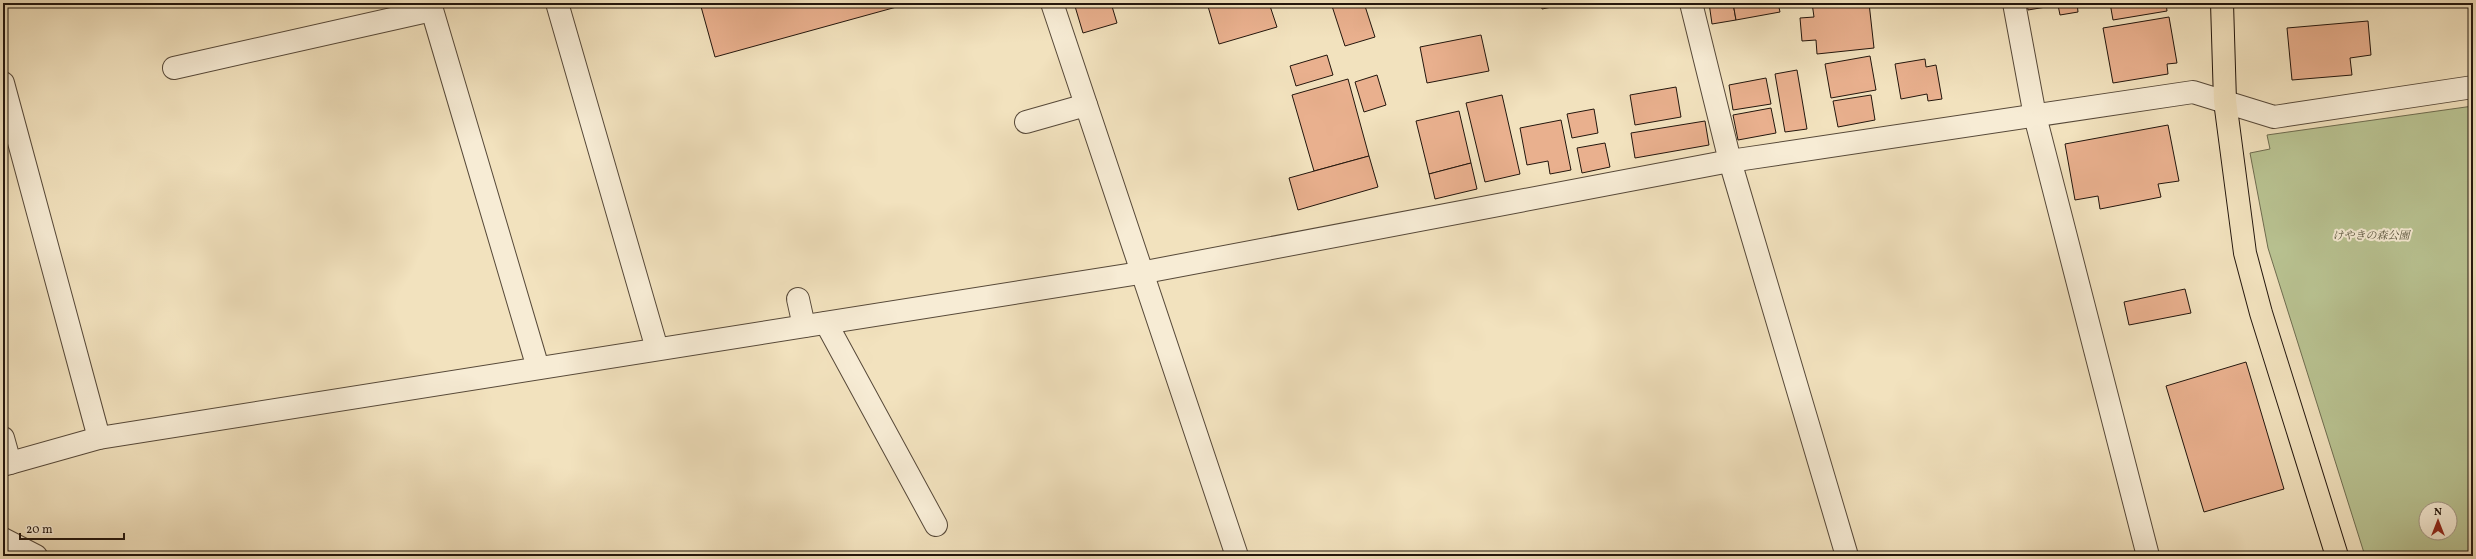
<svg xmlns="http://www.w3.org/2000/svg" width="2476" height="559" viewBox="0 0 2476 559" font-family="Vollkorn,'Noto Serif JP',serif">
  <rect width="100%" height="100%" fill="#f2e2be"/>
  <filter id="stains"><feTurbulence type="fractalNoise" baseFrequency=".005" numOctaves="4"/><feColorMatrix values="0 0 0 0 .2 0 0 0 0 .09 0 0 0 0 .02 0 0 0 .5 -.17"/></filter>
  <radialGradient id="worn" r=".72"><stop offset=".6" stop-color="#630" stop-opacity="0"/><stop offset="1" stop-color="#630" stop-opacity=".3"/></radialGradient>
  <path fill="#b9c392" stroke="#6e6c50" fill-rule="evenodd" d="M2473 106V556H2365L2268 248 2250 153 2270 149 2267 135ZM2426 509H2450V533H2426Z"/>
  <g fill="#e9b08e" stroke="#23160d">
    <path d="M700 3H911L715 57Z"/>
    <path d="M1074 3H1111L1117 23 1083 33Z"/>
    <path d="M1207 3H1269L1277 27 1219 44Z"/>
    <path d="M1331 3H1364L1375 37 1345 46Z"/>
    <path d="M1541 3H1571L1542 9Z"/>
    <path d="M1709 3H1733L1736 20 1712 24Z"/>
    <path d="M1733 3H1778L1780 12 1736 20Z"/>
    <path d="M1812 3H1869L1874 48 1817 54 1816 40 1802 41 1800 18 1814 17Z"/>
    <path d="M2027 3H2077L2078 12 2060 15 2058 5 2028 10Z"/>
    <path d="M2110 3H2166L2167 11 2113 20Z"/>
    <path d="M2169 17 2177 63 2167 64 2168 74 2113 83 2103 28Z"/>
    <path d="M2368 21 2371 55 2350 58 2352 75 2292 80 2287 28Z"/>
    <path d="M1481 35 1489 71 1427 83 1420 47Z"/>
    <path d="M1327 55 1333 75 1296 86 1290 66Z"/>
    <path d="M1870 56 1876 90 1831 98 1825 64Z"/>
    <path d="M1925 59 1926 67 1936 65 1942 99 1928 101 1927 94 1901 99 1895 64Z"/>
    <path d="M1797 70 1807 129 1785 132 1775 74Z"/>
    <path d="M1377 75 1386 105 1364 112 1355 82Z"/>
    <path d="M1766 78 1771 104 1733 110 1729 85Z"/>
    <path d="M1348 79 1369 156 1314 171 1292 95Z"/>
    <path d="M1676 87 1681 117 1635 125 1630 95Z"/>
    <path d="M1502 95 1520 174 1485 182 1466 103Z"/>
    <path d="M1871 95 1875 120 1838 127 1833 101Z"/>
    <path d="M1771 108 1776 133 1738 140 1733 115Z"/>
    <path d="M1594 109 1598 133 1572 138 1567 114Z"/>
    <path d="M1459 111 1471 163 1429 174 1416 121Z"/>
    <path d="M1561 120 1571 170 1550 174 1548 161 1527 165 1520 128Z"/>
    <path d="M1705 121 1709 145 1635 158 1631 133Z"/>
    <path d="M2168 125 2179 181 2158 184 2161 197 2100 209 2098 196 2075 200 2065 144Z"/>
    <path d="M1605 143 1610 167 1582 173 1577 148Z"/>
    <path d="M1369 156 1378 187 1298 210 1289 178Z"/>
    <path d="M1471 163 1477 189 1435 199 1429 174Z"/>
    <path d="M2185 289 2191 313 2129 325 2124 302Z"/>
    <path d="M2246 362 2284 489 2204 512 2166 386Z"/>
  </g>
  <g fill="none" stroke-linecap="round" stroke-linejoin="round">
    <defs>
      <g id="minor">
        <path d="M430 3 538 368"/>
        <path d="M557 3 657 349"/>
        <path d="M1052 3 1237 556"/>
        <path d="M1691 3 1730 161 1847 556"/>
        <path d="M2014 3 2035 116 2148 556"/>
        <path d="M174 68 432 10"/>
        <path d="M3 83 99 438"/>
        <path d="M1026 122 1086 105"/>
        <path d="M798 299 804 326"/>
        <path d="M826 323 936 525"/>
        <path d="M3 438 10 463"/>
        <path d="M3 465 99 438 1140 273 1730 161 2193 92 2274 117 2473 87"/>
        <path d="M3 539 36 556"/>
      </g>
      <path id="major" d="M2222 3 2225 101 2245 253 2261 313 2337 556"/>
    </defs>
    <use href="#minor" stroke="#574939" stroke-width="24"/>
    <use href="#major" stroke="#23160d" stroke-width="24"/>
    <use href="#minor" stroke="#f7ecd5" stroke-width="22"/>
    <use href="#major" stroke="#f2e2be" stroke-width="22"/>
  </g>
  <g text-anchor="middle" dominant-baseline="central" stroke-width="4" stroke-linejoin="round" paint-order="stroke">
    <g font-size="11" font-style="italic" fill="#58533c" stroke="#f7ecd5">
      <text x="2371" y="236">けやきの森公園</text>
    </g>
  </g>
  <rect width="2476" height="559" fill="none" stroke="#f2e2be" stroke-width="16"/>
  <rect x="4" y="4" width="2468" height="551" fill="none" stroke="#23160d" stroke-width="2"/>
  <rect x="8" y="8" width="2460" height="543" fill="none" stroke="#23160d"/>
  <g transform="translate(2438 521)"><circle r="19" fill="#f7ecd5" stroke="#a29685"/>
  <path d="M0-3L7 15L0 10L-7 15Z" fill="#8f2418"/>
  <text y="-6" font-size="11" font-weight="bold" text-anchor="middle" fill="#23160d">N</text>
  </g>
  <path d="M20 533v6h104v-6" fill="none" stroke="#23160d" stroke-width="2"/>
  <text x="26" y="533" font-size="12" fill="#23160d" stroke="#f7ecd5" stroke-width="3" paint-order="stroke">20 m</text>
  <rect width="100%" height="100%" filter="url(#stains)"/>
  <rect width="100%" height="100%" fill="url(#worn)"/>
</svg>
